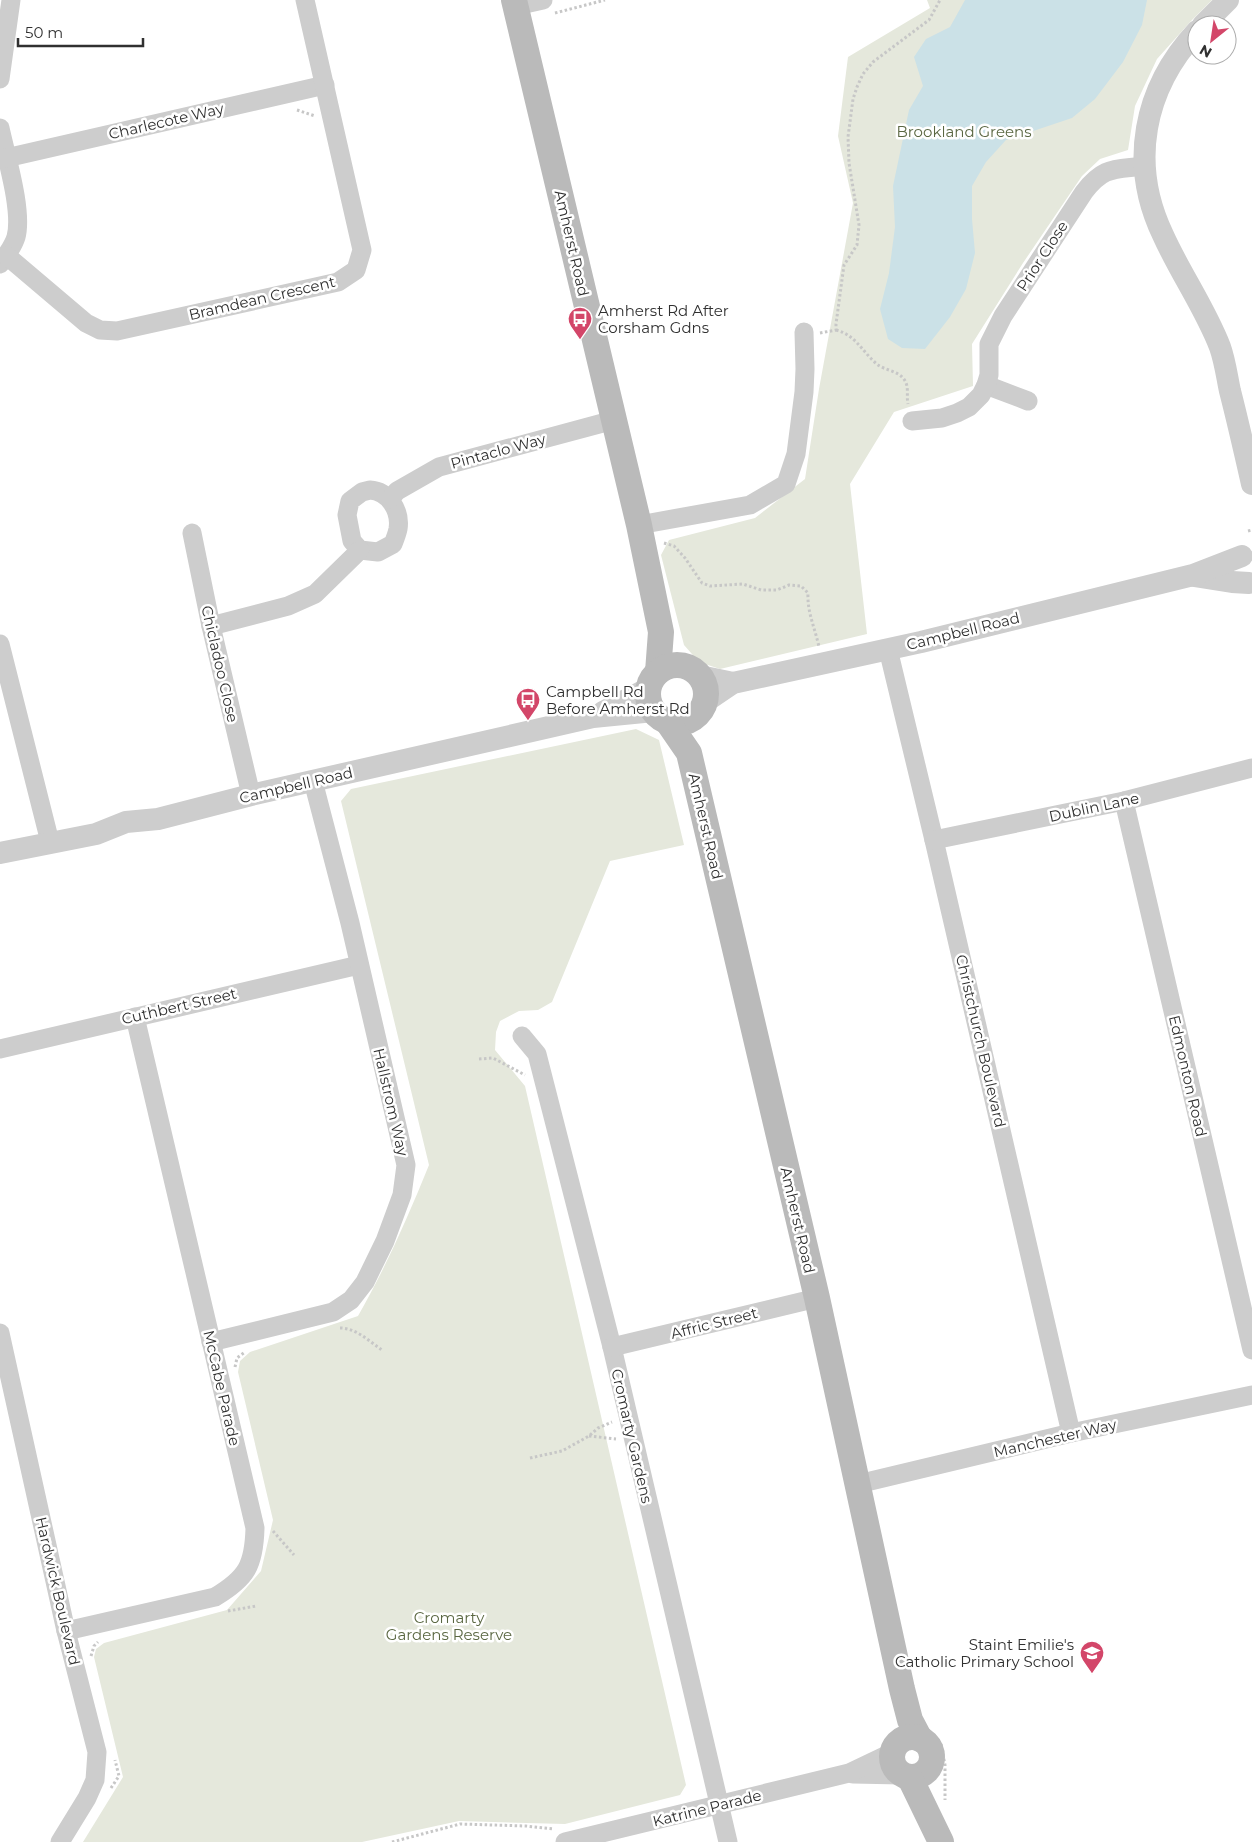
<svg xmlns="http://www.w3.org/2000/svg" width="1252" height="1842" viewBox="0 0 1252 1842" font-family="Montserrat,sans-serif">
  <rect width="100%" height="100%" fill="#fff"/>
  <g fill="#e5e8dc">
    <path d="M927 0H1212L1191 21 1157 59 1135 106 1128 150 1100 159 1082 176 1023 263 972 344 973 386 894 412 850 484 867 634 720 669 699 662 684 645 661 555 669 540 755 518 805 479 819 389 853 203 838 136 848 57 930 8Z"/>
    <path d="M636 729 659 740 684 845 610 861 552 1002 538 1010 519 1011 500 1021 496 1032 495 1050 525 1086 686 1785 680 1795 565 1824 459 1821 362 1842H83L123 1777 94 1657 96 1649 104 1643 227 1610 261 1571 273 1520 238 1372 240 1361 250 1352 358 1316C386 1267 408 1217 429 1165L341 801 351 789Z"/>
  </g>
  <path fill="#cbe1e7" d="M965 0H1147L1142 25 1123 62 1095 99 1072 118 1006 140 986 162 972 186V219L975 253 966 289 950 317 925 349 902 348 888 339 880 309 889 273 895 227 893 186 909 110 923 86 914 57 926 39 950 27Z"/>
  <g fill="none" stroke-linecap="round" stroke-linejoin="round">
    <g stroke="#c7c7c7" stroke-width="3" stroke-dasharray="2.5 2.5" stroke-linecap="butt">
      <path d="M555 13 605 0"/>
      <path d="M297 110 315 116"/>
      <path d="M836 330C856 335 863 353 878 365 885 370 897 371 903 378 910 386 906 395 908 404"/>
      <path d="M820 333 836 330V324L844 265 857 245 859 225 849 163 848 137 853 99 857 87 863 74 873 62 929 20 940 0"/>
      <path d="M1248 531 1252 530"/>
      <path d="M664 543 674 546 685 558 702 583 710 586 743 584 761 590H777L789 585 801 586 808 593C807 612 815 628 819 647"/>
      <path d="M479 1059 493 1058 525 1075"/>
      <path d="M340 1328C356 1328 369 1341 382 1350"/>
      <path d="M235 1367 237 1358 245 1352"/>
      <path d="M589 1436 616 1439"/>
      <path d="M530 1458 562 1451 589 1436 598 1428 612 1422"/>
      <path d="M273 1531 294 1555"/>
      <path d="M228 1611 256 1606"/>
      <path d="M91 1656 94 1646 98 1642"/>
      <path d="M941 1744 945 1765V1800"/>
      <path d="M111 1788 119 1776 115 1760"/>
      <path d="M392 1842 460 1824 526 1826 554 1829"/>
    </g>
    <g stroke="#cdcdcd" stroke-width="19">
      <path d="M516 6 543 0"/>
      <path d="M0 79 11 0"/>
      <path d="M0 128C6 156 23 211 16 237 13 247 6 256 0 264"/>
      <path d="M6 158 325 85"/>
      <path d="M7 256 86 323 100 330 117 331 338 282 356 270 362 250 305 0"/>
      <path d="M986 385 1028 401"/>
      <path d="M912 421 942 418 957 413 969 407 981 395 986 385 989 375V344L1003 316 1084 192C1104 166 1114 170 1144 166"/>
      <path d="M370 490C388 491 401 510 398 529 397 534 395 539 393 544L378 552 360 550 352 541 347 515 350 501 362 492Z"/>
      <path d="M390 499 397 491 439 467 614 420"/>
      <path d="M639 525 750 505 786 484 796 454 804 392 805 369 804 332"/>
      <path d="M192 533 211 626 251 795"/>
      <path d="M211 626 288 606 315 594 360 550"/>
      <path d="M0 644 50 842"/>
      <path d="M888 649 934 840 1071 1433"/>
      <path d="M1124 801 1252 1350"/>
      <path d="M934 840 1124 801 1252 768"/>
      <path d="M522 1036 537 1054 612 1347 728 1842"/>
      <path d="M0 1049 359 965"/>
      <path d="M0 1333 66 1631 97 1752 95 1780 87 1798 60 1842"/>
      <path d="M211 1342 333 1312 351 1300 365 1282 385 1241 402 1195 406 1165 350 923 313 781"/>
      <path d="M612 1347 817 1298"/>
      <path d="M858 1484 1071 1433 1252 1395"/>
      <path d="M66 1631 215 1597C247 1578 254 1565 255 1528L135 1017"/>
      <path d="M853 1774 901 1775"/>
      <path d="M565 1842 849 1773 893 1752"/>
    </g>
    <g stroke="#cdcdcd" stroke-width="22">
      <path d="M1203 25 1228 0"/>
      <path d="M1197 31C1143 89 1129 164 1163 235 1180 273 1205 308 1220 347 1225 361 1227 377 1230 391 1238 422 1245 453 1252 484"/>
      <path d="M1194 576 1232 582 1249 583"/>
      <path d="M700 676 733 683"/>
      <path d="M705 702 733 683 921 642 1193 575 1242 556"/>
      <path d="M603 712 649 688"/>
      <path d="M0 853 96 834 126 822 158 819 251 795 593 717 654 711"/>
    </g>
    <g stroke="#bababa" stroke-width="26">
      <path d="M514 0 639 525 661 632 658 672"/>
      <circle cx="677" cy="694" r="29"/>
      <path d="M667 721 689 753 817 1298 902 1689 910 1720 920 1739"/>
      <circle cx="912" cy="1757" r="20"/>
      <path d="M910 1778 941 1842"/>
    </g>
  </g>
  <defs>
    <symbol id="bus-pin" viewBox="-11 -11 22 30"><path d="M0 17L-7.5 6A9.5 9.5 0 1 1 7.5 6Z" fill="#d34669" stroke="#fff"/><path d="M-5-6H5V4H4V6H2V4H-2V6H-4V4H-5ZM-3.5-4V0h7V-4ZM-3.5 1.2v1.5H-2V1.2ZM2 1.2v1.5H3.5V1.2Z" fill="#fff"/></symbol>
    <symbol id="school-pin" viewBox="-11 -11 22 30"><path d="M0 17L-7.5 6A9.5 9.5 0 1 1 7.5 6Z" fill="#d34669" stroke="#fff"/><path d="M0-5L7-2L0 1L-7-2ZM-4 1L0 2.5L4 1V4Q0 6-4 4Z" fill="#fff"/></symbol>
  </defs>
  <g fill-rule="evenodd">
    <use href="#bus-pin" x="566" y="305" width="28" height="38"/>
    <use href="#bus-pin" x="514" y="686" width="28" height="38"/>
    <use href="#school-pin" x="1078" y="1639" width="28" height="38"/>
  </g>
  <g text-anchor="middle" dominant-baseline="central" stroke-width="5" stroke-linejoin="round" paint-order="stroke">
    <g font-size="15" fill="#303030" stroke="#fff">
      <text transform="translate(166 121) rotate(-13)">Charlecote Way</text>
      <text transform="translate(572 243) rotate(77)">Amherst Road</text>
      <text transform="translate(1042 256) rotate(-57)">Prior Close</text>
      <text transform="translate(262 298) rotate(-13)">Bramdean Crescent</text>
      <text transform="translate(498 451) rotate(-15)">Pintaclo Way</text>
      <text transform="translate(963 631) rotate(-14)">Campbell Road</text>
      <text transform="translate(220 664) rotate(77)">Chicladoo Close</text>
      <text transform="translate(296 785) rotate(-13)">Campbell Road</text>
      <text transform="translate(1094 807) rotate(-12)">Dublin Lane</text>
      <text transform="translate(706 826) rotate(77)">Amherst Road</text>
      <text transform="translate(179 1006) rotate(-13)">Cuthbert Street</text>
      <text transform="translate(981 1041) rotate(77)">Christchurch Boulevard</text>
      <text transform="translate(1188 1076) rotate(77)">Edmonton Road</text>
      <text transform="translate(391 1102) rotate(77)">Hallstrom Way</text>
      <text transform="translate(798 1220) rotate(77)">Amherst Road</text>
      <text transform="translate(714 1323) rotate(-14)">Affric Street</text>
      <text transform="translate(222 1388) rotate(77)">McCabe Parade</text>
      <text transform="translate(632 1436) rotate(77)">Cromarty Gardens</text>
      <text transform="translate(1055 1438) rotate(-13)">Manchester Way</text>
      <text transform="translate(58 1591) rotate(77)">Hardwick Boulevard</text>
      <text transform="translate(707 1808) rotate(-14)">Katrine Parade</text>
    </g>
    <g font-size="15" fill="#5a6742" stroke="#fff">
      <text x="964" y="131">Brookland Greens</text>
      <text x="449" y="1617">Cromarty<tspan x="449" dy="17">Gardens Reserve</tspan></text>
    </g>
    <g font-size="15" fill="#303030" stroke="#fff" text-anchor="start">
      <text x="598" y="310">Amherst Rd After<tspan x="598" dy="17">Corsham Gdns</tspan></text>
      <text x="546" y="691">Campbell Rd<tspan x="546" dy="17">Before Amherst Rd</tspan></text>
      <text x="1074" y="1644" text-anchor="end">Staint Emilie's<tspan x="1074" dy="17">Catholic Primary School</tspan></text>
    </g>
  </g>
  <g transform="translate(1212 40) rotate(210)"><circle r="24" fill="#ffffff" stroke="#acacac"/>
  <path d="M0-4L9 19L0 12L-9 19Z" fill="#d34669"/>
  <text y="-8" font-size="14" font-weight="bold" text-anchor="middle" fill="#303030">N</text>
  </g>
  <path d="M18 38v8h125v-8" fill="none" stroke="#303030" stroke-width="2.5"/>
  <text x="25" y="38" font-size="15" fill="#303030" stroke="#ffffff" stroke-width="4" paint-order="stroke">50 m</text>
</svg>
